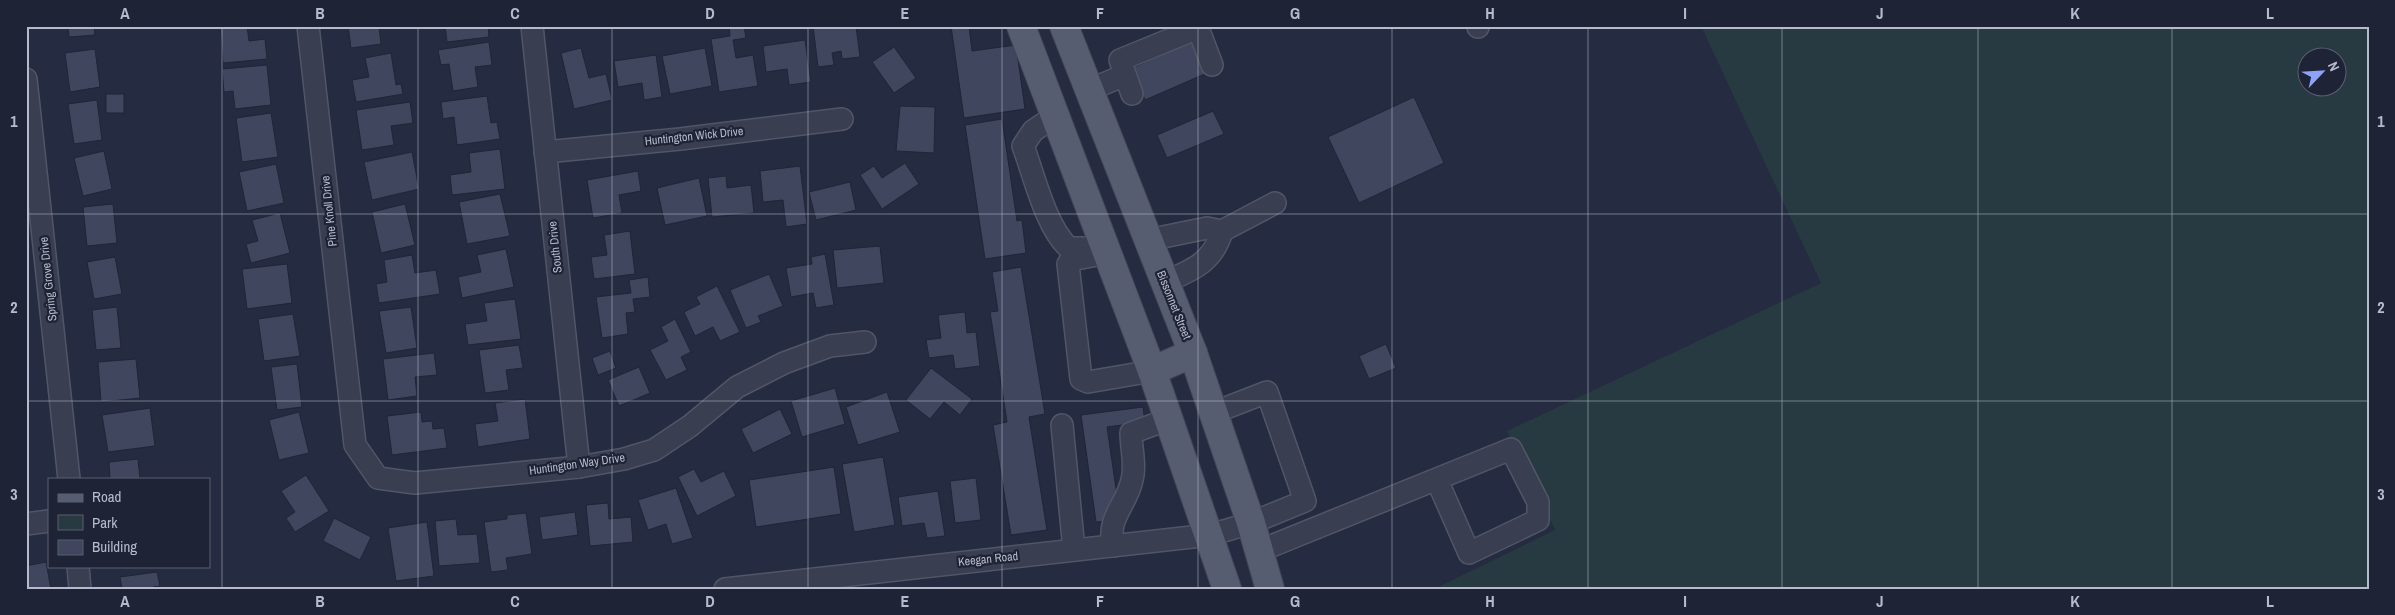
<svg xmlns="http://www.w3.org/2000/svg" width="2395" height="615" viewBox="0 0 2395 615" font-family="'Archivo Narrow',sans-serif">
  <rect width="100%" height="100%" fill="#252b40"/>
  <path fill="#273941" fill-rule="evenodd" d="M1701 26H2369V589H1434L1555 530 1507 431 1821 283ZM2308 58H2338V88H2308Z"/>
  <g fill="#3f465d" stroke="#202537">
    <path d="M68 26H94L95 35 69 37Z"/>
    <path d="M220 26H247L249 41 265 39 267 59 223 63Z"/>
    <path d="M348 26H379L381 44 351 48Z"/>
    <path d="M445 26H488L489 37 447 42Z"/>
    <path d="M729 26H744L746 38 733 40 736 58 753 55 758 86 719 92 711 39 730 36Z"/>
    <path d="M813 26H856L860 57 842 59 841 51 832 53 834 65 818 67Z"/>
    <path d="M951 26H969L972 51 1016 45 1025 109 964 118Z"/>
    <path d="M805 40 811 82 789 85 787 69 766 72 763 46Z"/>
    <path d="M1193 41 1207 73 1145 100 1132 68Z"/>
    <path d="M489 42 492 65 475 67 478 87 453 91 449 64 441 65 438 50Z"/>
    <path d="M894 47 916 78 894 93 872 62Z"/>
    <path d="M581 48 589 78 606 74 612 100 574 109 561 53Z"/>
    <path d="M705 48 712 86 670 94 662 56Z"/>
    <path d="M95 49 100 87 70 92 65 53Z"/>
    <path d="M391 53 396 85 401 84 403 94 356 102 352 80 369 77 365 58Z"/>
    <path d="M656 55 662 97 644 100 642 83 618 87 614 61Z"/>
    <path d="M267 65 271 105 235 109 233 91 224 92 222 69Z"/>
    <rect x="106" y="94" width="18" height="19"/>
    <path d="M487 96 491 123 497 122 500 139 457 145 454 117 443 119 441 102Z"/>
    <path d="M1414 97 1444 163 1359 203 1328 137Z"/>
    <path d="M97 100 102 140 74 144 68 104Z"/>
    <path d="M410 102 413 123 391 126 394 145 362 150 356 110Z"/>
    <path d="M900 106 935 107 934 153 896 151Z"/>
    <path d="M1213 111 1224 134 1167 158 1157 135Z"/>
    <path d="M271 113 278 157 242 162 236 118Z"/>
    <path d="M1002 119 1017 221 1022 220 1026 253 985 259 965 125Z"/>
    <path d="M500 149 505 189 452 195 450 175 471 172 469 153Z"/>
    <path d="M104 151 112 189 83 196 74 158Z"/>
    <path d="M412 152 419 189 372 200 364 162Z"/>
    <path d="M905 163 919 184 882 209 860 175 874 166 882 178Z"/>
    <path d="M276 164 284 203 247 211 239 172Z"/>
    <path d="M800 166 807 224 786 227 783 200 763 202 760 171Z"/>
    <path d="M638 171 641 191 619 195 622 213 593 218 587 180Z"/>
    <path d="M726 176 727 188 751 185 754 213 712 217 708 178Z"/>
    <path d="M699 178 707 216 665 225 657 188Z"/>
    <path d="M850 182 856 210 816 220 809 192Z"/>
    <path d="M500 194 510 236 467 244 459 202Z"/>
    <path d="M113 204 117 243 87 246 83 207Z"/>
    <path d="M405 204 415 245 381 253 372 212Z"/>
    <path d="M280 213 290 253 251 263 246 244 258 241 252 220Z"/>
    <path d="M630 231 635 274 594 279 591 257 607 255 604 235Z"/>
    <path d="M880 246 884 283 837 288 833 250Z"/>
    <path d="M506 249 514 287 462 298 458 277 481 272 477 255Z"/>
    <path d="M825 254 834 305 816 308 813 293 791 297 786 268 812 264 811 257Z"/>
    <path d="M412 255 415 273 436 270 440 294 379 303 376 284 387 282 384 260Z"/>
    <path d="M115 257 122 294 94 299 87 262Z"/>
    <path d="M287 264 292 303 247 309 242 269Z"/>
    <path d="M1021 267 1045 414 1029 417 1047 530 1011 535 993 425 1007 422 990 312 998 311 992 272Z"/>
    <path d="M769 274 783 306 758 316 761 322 746 328 730 290Z"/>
    <path d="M648 277 650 297 633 299 635 312 626 313 628 334 602 338 596 297 631 293 629 280Z"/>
    <path d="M717 286 740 332 720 341 713 327 695 336 684 312 700 304 696 297Z"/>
    <path d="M515 299 521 339 468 345 465 324 487 321 484 303Z"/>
    <path d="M117 307 121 348 96 350 92 310Z"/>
    <path d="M411 307 417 348 386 353 379 311Z"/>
    <path d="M965 312 967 333 976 332 980 366 955 369 953 355 929 358 926 340 941 338 938 315Z"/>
    <path d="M293 314 300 356 264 361 258 319Z"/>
    <path d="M675 319 691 352 681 357 687 370 666 380 650 350 668 341 661 327Z"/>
    <path d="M1386 344 1396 368 1369 379 1359 356Z"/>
    <path d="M519 345 523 368 506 370 509 390 485 393 479 350Z"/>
    <path d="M610 351 616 368 598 375 592 358Z"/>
    <path d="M434 353 437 375 415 377 417 396 388 400 383 359Z"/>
    <path d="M136 359 140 398 101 402 98 362Z"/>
    <path d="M297 364 302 407 277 410 271 367Z"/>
    <path d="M639 367 650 393 619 406 608 380Z"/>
    <path d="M931 368 972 399 960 415 944 402 930 419 906 400Z"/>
    <path d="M835 388 845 424 802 437 791 401Z"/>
    <path d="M887 392 900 432 858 445 846 407Z"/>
    <path d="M525 399 530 439 478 447 475 424 498 421 495 403Z"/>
    <path d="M1143 407 1145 422 1107 427 1119 509 1110 521 1096 522 1081 415Z"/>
    <path d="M150 408 155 446 108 452 102 415Z"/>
    <path d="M780 409 792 434 753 453 741 429Z"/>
    <path d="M299 412 309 453 279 460 269 420Z"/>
    <path d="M421 412 422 422 432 421 433 429 444 428 447 448 392 455 387 416Z"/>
    <path d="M883 457 895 525 854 532 842 464Z"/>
    <path d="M138 459 140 479H110L109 462Z"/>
    <path d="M834 467 841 514 756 527 749 480Z"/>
    <path d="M694 469 701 482 724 471 736 496 697 516 678 477Z"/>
    <path d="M306 475 329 511 295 532 286 518 295 512 281 491Z"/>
    <path d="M976 478 981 520 955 523 950 481Z"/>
    <path d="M676 488 693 538 672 544 666 524 648 530 638 500Z"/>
    <path d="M938 491 945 536 927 538 924 523 902 526 898 497Z"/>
    <path d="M608 503 609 519 631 517 633 542 590 546 586 505Z"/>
    <path d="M575 512 578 535 542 540 539 517Z"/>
    <path d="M526 513 532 554 506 558 508 570 491 572 484 522 507 519V515Z"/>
    <path d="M334 518 371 537 360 560 323 541Z"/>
    <path d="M456 519 458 535 477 534 480 563 439 566 435 521Z"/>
    <path d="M427 522 434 576 396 581 388 528Z"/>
    <path d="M46 562 51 589H26V566Z"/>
    <path d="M157 572 160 586 153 587V589H122L120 577Z"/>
  </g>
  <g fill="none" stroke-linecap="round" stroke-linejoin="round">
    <defs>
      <g id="minor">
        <path d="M308 26 355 445 378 478 415 483 579 467 624 459 654 450 690 426 737 387 784 363 830 346 865 342"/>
        <path d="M532 26 579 467"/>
        <path d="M1478 26V27"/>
        <path d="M26 79 69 479"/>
        <path d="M1089 90 1125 75"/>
        <path d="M1132 94 1120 60 1198 28 1212 65"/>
        <path d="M1055 116 1033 131 1023 146C1034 175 1046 228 1069 248H1087L1093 246"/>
        <path d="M545 152 680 139 842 119"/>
        <path d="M1222 231 1275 203"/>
        <path d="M1148 240 1207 228 1222 231C1213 262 1193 270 1165 282"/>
        <path d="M1107 253 1071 260 1068 264 1081 379 1088 382 1152 371"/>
        <path d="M1062 425 1074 550"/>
        <path d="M26 524 49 521"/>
        <path d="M1113 546C1107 516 1126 507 1132 480 1136 466 1131 447 1131 433L1169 419"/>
        <path d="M1259 551 1511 449 1538 502V520L1469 553 1437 480"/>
        <path d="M78 566 80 589"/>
        <path d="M725 589 1210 535 1251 523 1305 501 1267 392 1213 413"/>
      </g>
      <g id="major">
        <path d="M1021 26 1152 371 1227 589"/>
        <path d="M1064 26 1193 353 1251 523 1270 589"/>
        <path d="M1152 371 1193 353"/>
      </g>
    </defs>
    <use href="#minor" stroke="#515667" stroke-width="24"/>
    <use href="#major" stroke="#434759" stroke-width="30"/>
    <use href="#minor" stroke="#393e50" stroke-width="21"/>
    <use href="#major" stroke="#575d70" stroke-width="28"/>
  </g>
  <path fill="none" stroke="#b6baca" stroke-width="1" stroke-opacity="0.55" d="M222 26V589M418 26V589M612 26V589M808 26V589M1002 26V589M1198 26V589M1392 26V589M1588 26V589M1782 26V589M1978 26V589M2172 26V589M26 214H2369M26 401H2369"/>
  <g text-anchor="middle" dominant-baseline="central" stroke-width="4.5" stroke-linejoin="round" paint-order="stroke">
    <g font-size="12" fill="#b6baca" stroke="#1e2335">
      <text transform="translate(694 136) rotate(-6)">Huntington Wick Drive</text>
      <text transform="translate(329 211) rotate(-96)">Pine Knoll Drive</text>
      <text transform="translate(555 247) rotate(-96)">South Drive</text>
      <text transform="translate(48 279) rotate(-96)">Spring Grove Drive</text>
      <text transform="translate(1174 305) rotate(68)">Bissonnet Street</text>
      <text transform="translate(577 464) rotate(-8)">Huntington Way Drive</text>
      <text transform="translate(988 559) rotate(-6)">Keegan Road</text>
    </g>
  </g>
  <rect width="2395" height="615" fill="none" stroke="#1e2335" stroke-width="55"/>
  <rect x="48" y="478" width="162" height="90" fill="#1e2335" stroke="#5b5f71"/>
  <rect x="58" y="494" width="25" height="8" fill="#575d70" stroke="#5b5f71"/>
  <text x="92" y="502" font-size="15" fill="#b6baca">Road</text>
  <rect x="58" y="515" width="25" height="15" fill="#273941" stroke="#5b5f71"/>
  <text x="92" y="528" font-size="15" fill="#b6baca">Park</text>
  <rect x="58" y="540" width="25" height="15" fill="#3f465d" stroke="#5b5f71"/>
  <text x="92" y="552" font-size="15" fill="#b6baca">Building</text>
  <g transform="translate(2322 72) rotate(65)"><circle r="24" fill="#1e2335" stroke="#5b5f71"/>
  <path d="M0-4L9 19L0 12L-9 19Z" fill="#8da2f8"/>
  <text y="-8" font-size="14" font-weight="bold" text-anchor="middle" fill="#b6baca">N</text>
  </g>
  <rect x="28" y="28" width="2340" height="560" fill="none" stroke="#b6baca" stroke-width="2"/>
  <g font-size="16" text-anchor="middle" font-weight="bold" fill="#b6baca">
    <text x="125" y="19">A</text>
    <text x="320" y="19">B</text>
    <text x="515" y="19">C</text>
    <text x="710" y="19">D</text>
    <text x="905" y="19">E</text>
    <text x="1100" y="19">F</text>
    <text x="1295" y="19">G</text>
    <text x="1490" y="19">H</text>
    <text x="1685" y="19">I</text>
    <text x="1880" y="19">J</text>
    <text x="2075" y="19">K</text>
    <text x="2270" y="19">L</text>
    <text x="14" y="127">1</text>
    <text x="2381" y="127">1</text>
    <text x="14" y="313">2</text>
    <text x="2381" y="313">2</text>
    <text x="14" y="500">3</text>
    <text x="2381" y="500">3</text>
    <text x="125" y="607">A</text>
    <text x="320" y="607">B</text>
    <text x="515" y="607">C</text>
    <text x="710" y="607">D</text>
    <text x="905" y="607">E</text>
    <text x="1100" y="607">F</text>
    <text x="1295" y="607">G</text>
    <text x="1490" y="607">H</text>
    <text x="1685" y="607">I</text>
    <text x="1880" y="607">J</text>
    <text x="2075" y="607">K</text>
    <text x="2270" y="607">L</text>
  </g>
</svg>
